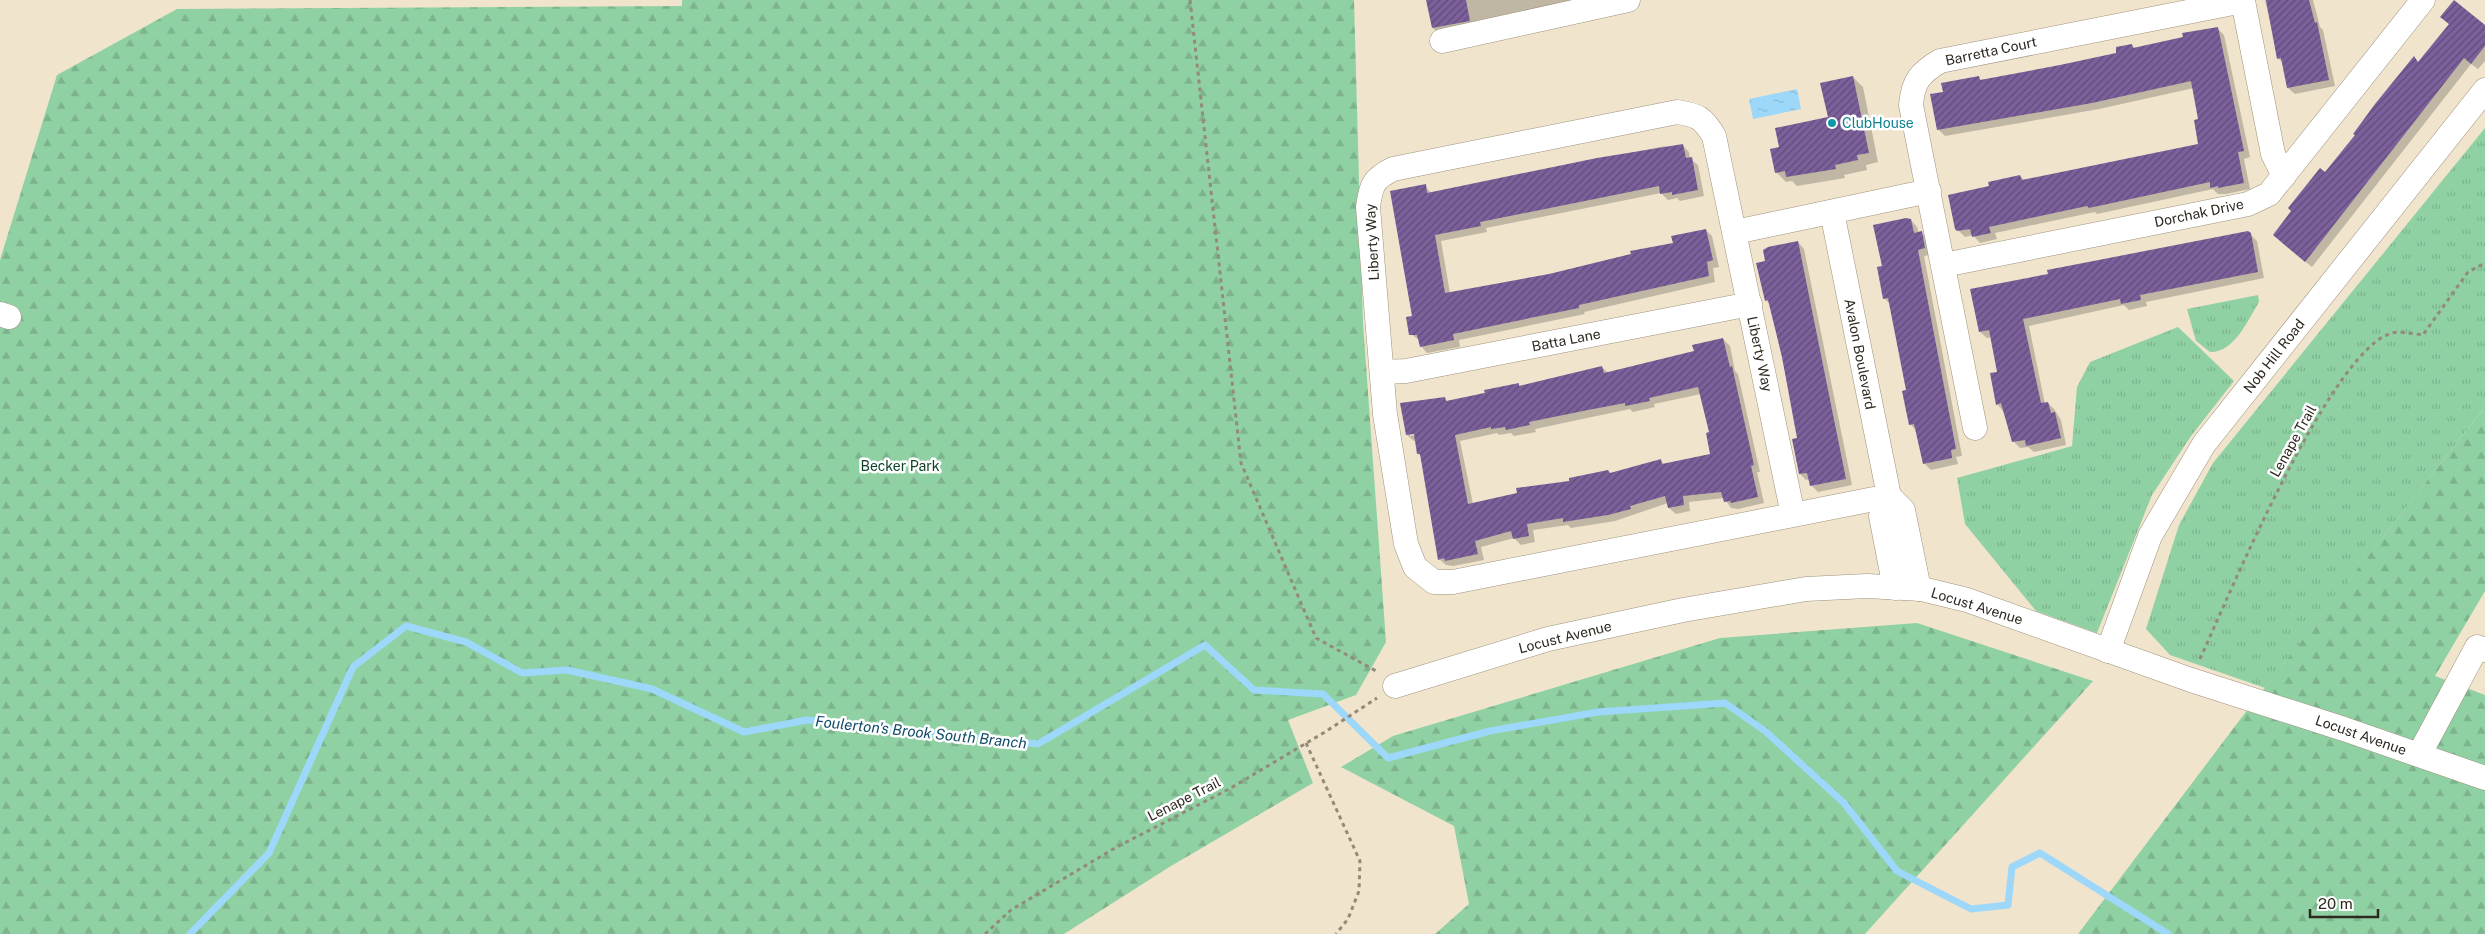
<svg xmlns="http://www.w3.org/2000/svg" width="2485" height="934" viewBox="0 0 2485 934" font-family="'Public Sans',sans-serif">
  <defs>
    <pattern id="grass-tufts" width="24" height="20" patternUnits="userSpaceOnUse" patternTransform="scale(1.25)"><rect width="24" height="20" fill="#90d1a4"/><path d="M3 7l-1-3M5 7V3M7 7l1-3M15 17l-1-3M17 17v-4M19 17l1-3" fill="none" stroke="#7cb38d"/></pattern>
    <pattern id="forest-firs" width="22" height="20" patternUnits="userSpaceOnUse" patternTransform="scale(1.25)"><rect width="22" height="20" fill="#90d1a4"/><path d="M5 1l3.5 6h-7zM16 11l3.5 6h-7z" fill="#7cb38d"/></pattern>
    <pattern id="water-ripples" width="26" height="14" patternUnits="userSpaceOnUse" patternTransform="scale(1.25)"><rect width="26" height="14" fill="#9dd7fa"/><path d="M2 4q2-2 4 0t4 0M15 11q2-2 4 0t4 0" fill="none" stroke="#88b9d6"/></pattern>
    <pattern id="building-hatch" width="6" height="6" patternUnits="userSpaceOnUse" patternTransform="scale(1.25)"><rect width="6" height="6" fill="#7c609b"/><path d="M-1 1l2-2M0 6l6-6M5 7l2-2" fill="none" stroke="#604b77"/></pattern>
  </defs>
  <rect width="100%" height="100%" fill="#f1e4cd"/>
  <g fill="url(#grass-tufts)">
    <path d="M2485 128V407L2265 688 2170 655 2146 629 2179 525 2213 463Z"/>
    <path d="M2258 295 2259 302C2248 320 2234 353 2210 352L2196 341 2187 309Z"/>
    <path d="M2178 327 2234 381 2191 436 2152 495 2097 633 2036 611 1965 524 1957 478 2072 446 2077 387 2090 362Z"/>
  </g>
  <g fill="url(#forest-firs)">
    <path d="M682 0H1354L1363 323 1386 642 1356 695 1288 720 1313 783 1171 866 1064 934H0V260L57 75 177 9 682 6Z"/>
    <path d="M2485 407V591L2435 676 2485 695V934H2078L2242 717Z"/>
    <path d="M1917 623 2093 681 1865 934H1435L1469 904 1454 826 1341 767 1393 736 1720 638Z"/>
  </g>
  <path fill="url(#water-ripples)" d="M1797 89 1801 109 1753 119 1749 99Z"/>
  <g fill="#0003" fill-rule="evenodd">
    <path d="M1428 0H1592L1479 20 1482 34 1446 41 1433 28Z"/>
    <path d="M2265 0H2313L2320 27 2323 30 2335 86 2295 94 2288 88 2283 63 2278 58Z"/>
    <path d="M2441 17 2485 27V61L2478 69 2471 64 2312 267 2281 242 2325 174 2450 25Z"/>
    <path d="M2217 28 2224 35 2250 157 2244 159 2250 189 2226 194H2218L2213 189 2097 214 2095 212 1995 233 1997 239 1980 243 1973 235 1965 237 1959 231 1991 187 2020 176 2024 180 2200 145V120L2194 88 2099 109 1945 136 1938 129 1944 93 1978 77 1982 81 2118 54 2132 45 2135 49 2185 38Z"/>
    <path d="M1853 77 1863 87 1878 162 1866 165 1867 170 1844 175 1845 178 1797 186 1792 181 1786 182 1776 172 1781 148 1829 118Z"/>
    <path d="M1682 145 1689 152 1690 159 1698 165 1704 196 1680 201 1677 198 1668 200 1661 193 1486 228 1487 232 1441 241 1450 293 1549 275 1674 243 1706 230 1712 236 1719 267 1713 268 1715 282 1584 312 1585 314 1459 340 1460 347 1427 353 1421 346 1419 340 1411 334 1425 186 1432 194 1665 146 1667 148Z"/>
    <path d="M1911 220 1917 227 1919 233H1922L1928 239 1931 255 1924 256 1962 456 1956 457 1958 464 1931 470 1924 463 1916 430 1910 424 1907 391 1891 305 1884 298 1883 267Z"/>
    <path d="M2248 232 2257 241 2264 278 2146 302 2147 306 2129 310 2124 305 2029 326 2045 404 2048 403 2054 409 2061 420 2066 445 2034 452 2028 447 2020 448 2014 442 2003 411 1997 404 1999 373 1992 337 1987 338 1980 332 2049 275Z"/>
    <path d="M1798 242 1804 249 1852 485 1818 492 1812 486 1810 479 1806 480 1800 474 1799 439 1795 418 1771 306 1766 300V262Z"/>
    <path d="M1723 339 1730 346 1735 371 1738 374 1760 472H1757L1764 503 1738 509 1731 508 1724 498 1689 502 1690 511 1676 514 1669 508 1668 503 1615 521 1571 528 1568 525 1533 530 1535 542 1521 545 1514 538 1481 547 1484 560 1453 566 1446 565 1439 559 1421 457 1419 454 1416 441H1414L1407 435 1445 399 1448 402 1518 384 1521 387 1602 367 1608 373 1695 352ZM1701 394 1710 433 1711 455 1664 464 1661 461 1611 474 1473 504 1460 441 1497 433 1499 435 1511 433 1514 436 1536 432 1535 429 1630 409 1633 412 1655 407 1654 404ZM1410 433 1420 434 1410 436Z"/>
  </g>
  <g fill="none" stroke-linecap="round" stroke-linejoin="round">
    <path stroke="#9dd7fa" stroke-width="7" d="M190 934 269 853 353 667 406 626 466 642 522 673 567 670 652 689 744 732 807 720 1038 744 1205 645 1254 690 1323 694 1388 758 1490 731 1598 712 1725 703 1765 731 1844 803 1897 871 1971 909 2008 905 2012 867 2040 853 2168 934"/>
  </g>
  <g fill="url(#building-hatch)" fill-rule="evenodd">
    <path d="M1426 0H1466L1470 21 1432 28Z"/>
    <path d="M2266 0H2309L2315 23 2317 22 2329 80 2287 88 2281 58 2277 59Z"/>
    <path d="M2454 0 2485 25V46L2471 64 2464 58 2305 262 2273 235 2291 211 2288 208 2320 168 2325 172 2355 135 2353 134 2375 104 2414 56 2418 62 2449 24 2440 17Z"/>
    <path d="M2218 27 2244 151 2238 152 2244 183 2218 188V186L2210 188V182L2089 208 2087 206 1989 227 1991 233 1972 237 1970 229 1957 231 1955 229 1948 195 1989 186 1988 182 2020 175 2022 180 2198 144 2194 120 2198 119 2191 81 2092 103 1937 130 1930 94 1943 92 1941 83 1979 76 1980 80 2060 65 2116 53V47L2132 44 2133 48 2183 37 2182 33Z"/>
    <path d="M1853 76 1869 153 1857 155 1858 160 1835 165 1836 169 1786 177 1785 171 1775 173 1770 149 1779 147 1775 128 1828 117 1820 83Z"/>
    <path d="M1683 144 1686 158 1692 157 1698 190 1672 195V192L1660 194 1659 186 1480 222 1481 226 1435 235 1445 293 1549 274 1631 254 1630 251 1673 243 1671 236 1706 229 1713 260 1707 262 1709 276 1579 305V308L1453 334 1454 340 1420 347 1417 335H1409L1406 317 1412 316 1390 191 1426 184 1427 193 1597 158Z"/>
    <path d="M1906 218 1911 219 1914 233 1922 231 1925 248 1918 250 1956 449 1951 450 1952 458 1923 464 1914 424 1909 425 1902 391 1906 390 1888 298 1883 299 1877 267 1882 266 1873 225Z"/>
    <path d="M2248 231 2251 233 2258 272 2140 295 2141 300 2121 304 2120 299 2023 319 2041 403 2048 402 2051 413 2055 412 2061 438 2026 446 2025 440 2012 442 2001 403 1996 405 1990 373 1997 372 1989 330 1979 332 1970 289 2048 274 2047 270Z"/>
    <path d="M1798 241 1846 479 1810 486 1807 473 1799 474 1792 439 1797 438 1782 357 1768 300 1765 301 1756 263 1765 261 1763 250 1768 247Z"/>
    <path d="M1723 338 1730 367 1732 366 1754 465 1751 466 1758 497 1731 503 1730 501 1724 502 1721 492 1683 496 1684 505 1668 508 1665 496 1630 506 1631 509 1608 515 1563 522V518L1527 524 1529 536 1513 539 1511 531 1475 541 1478 554 1445 561 1444 558 1438 560 1420 454H1417L1414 434 1406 435 1400 403 1445 397 1446 401 1485 393 1484 390 1519 383V386L1602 366 1604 373 1694 351 1692 345ZM1698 387 1709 432 1706 433 1710 454 1662 464 1661 459 1610 473 1608 470 1569 478V481L1516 488 1517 493 1468 504 1455 435 1491 427V429L1505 427 1506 430 1530 425 1529 422 1588 410 1625 403V406L1650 401 1649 398Z"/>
  </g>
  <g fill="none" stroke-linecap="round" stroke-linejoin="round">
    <defs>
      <g id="minor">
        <path d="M1442 41 1628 0"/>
        <path d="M1832 212 1889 496 1881 516 1895 588"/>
        <path d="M1735 232 1929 191"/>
        <path d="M1944 265 2248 204 2269 194 2423 0"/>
        <path d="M0 314 9 317"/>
        <path d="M1382 372 1406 371 1750 304"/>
        <path d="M1975 428 1911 105C1913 81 1920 73 1940 61L2243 1 2273 154 2284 176"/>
        <path d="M1889 496 1903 510 1919 589"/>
        <path d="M1793 515 1714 136C1703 118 1698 115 1677 112L1393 169C1373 179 1371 185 1368 207L1385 414 1406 544 1415 567 1434 582H1453L1889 496"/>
        <path d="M2108 651 2150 536 2204 444 2485 90"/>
        <path d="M1395 686 1548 639 1683 610 1806 589 1867 586 1922 589 1967 600 2191 680 2344 729 2485 778"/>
        <path d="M2419 755 2477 647 2485 650"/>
      </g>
    </defs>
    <use href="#minor" stroke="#9e927c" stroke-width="25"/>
    <g stroke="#938a7a" stroke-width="3" stroke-dasharray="4 4" stroke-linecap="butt">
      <path d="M1190 0 1241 463 1316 638 1378 672"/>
      <path d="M2200 659C2229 595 2329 356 2389 334 2398 330 2414 334 2423 335L2468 272 2485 263"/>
      <path d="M1306 743 1360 861 1359 891 1348 919 1336 934"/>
      <path d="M985 934 1011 910 1115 848 1229 789 1325 732 1377 698"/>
    </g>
    <use href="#minor" stroke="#fff" stroke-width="24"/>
  </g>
  <circle fill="#0f9aa8" stroke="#fff" stroke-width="2" cx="1832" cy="123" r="5"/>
  <g text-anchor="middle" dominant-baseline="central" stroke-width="5" stroke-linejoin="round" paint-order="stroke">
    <g font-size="14" fill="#2e2920" stroke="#fff">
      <text transform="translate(1991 51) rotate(-12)">Barretta Court</text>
      <text transform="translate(2199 213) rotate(-12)">Dorchak Drive</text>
      <text transform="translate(1372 242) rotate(-93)">Liberty Way</text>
      <text transform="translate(1566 340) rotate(-11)">Batta Lane</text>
      <text transform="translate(1760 354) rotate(78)">Liberty Way</text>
      <text transform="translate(1860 354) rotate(79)">Avalon Boulevard</text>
      <text transform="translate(2274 356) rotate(-52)">Nob Hill Road</text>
      <text transform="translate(2293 441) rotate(-61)">Lenape Trail</text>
      <text transform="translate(1977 606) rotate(17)">Locust Avenue</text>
      <text transform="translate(1565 637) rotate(-14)">Locust Avenue</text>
      <text transform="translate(2361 735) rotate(19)">Locust Avenue</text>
      <text transform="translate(1184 799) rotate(-27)">Lenape Trail</text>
    </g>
    <g font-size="14" fill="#0d838f" stroke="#fff" text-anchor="start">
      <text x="1842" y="123">ClubHouse</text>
    </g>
    <g font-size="14" fill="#0d4224" stroke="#fff">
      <text x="900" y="466">Becker Park</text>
    </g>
    <g font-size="15" font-style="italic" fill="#114c69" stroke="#fff">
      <text transform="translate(921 732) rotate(6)">Foulerton's Brook South Branch</text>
    </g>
  </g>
  <path d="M2310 909v8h68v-8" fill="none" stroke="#2e2920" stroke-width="2.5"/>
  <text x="2318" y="909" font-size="15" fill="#2e2920" stroke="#ffffff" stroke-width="4" paint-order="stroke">20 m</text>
</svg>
